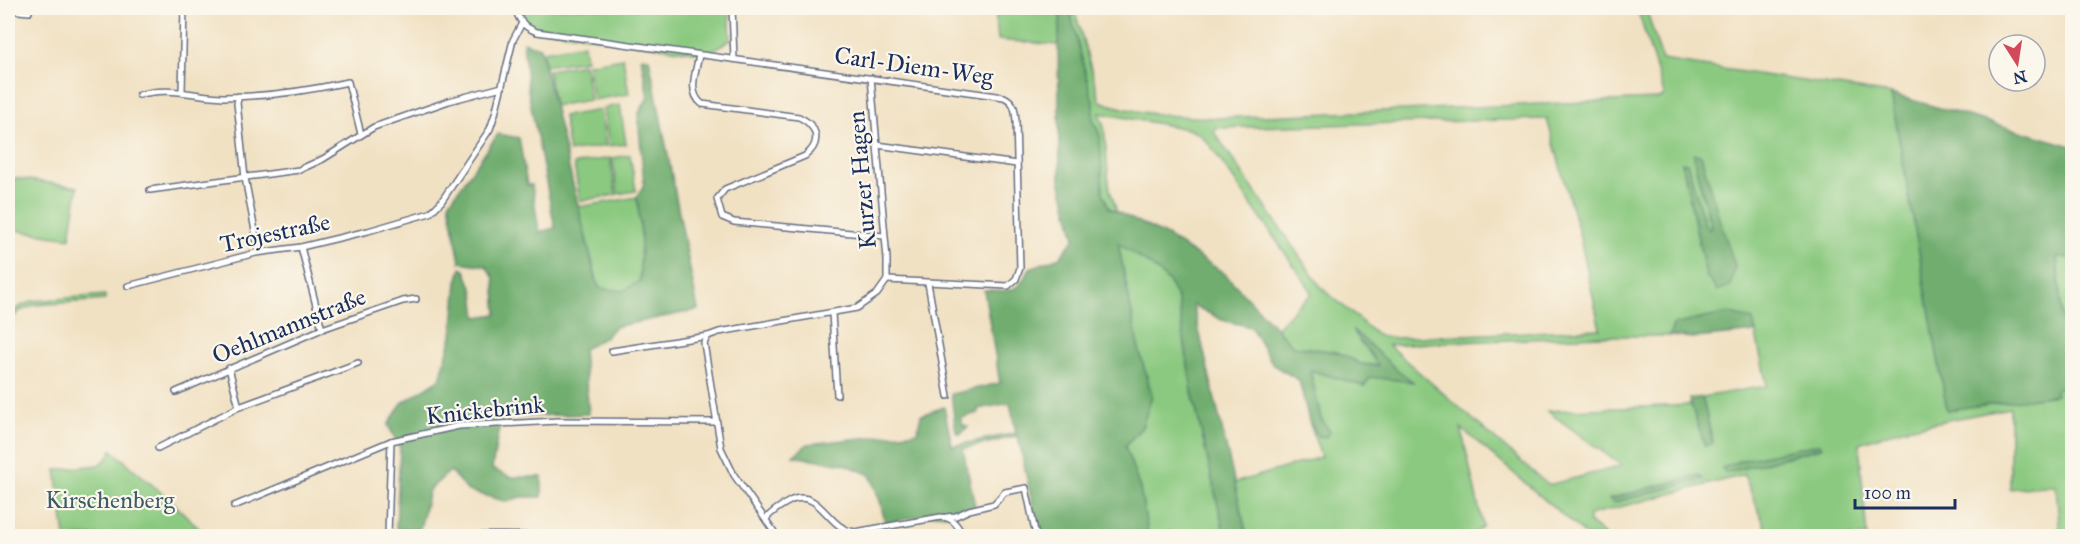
<svg xmlns="http://www.w3.org/2000/svg" width="2080" height="544" viewBox="0 0 2080 544" font-family="'IM FELL Great Primer',serif">
  <rect width="100%" height="100%" fill="#fbf7ec"/>
  <filter id="ink" filterUnits="userSpaceOnUse"><feTurbulence type="fractalNoise" baseFrequency=".0167" numOctaves="2"/><feDisplacementMap in="SourceGraphic" scale="12" xChannelSelector="R" yChannelSelector="G"/><feConvolveMatrix kernelMatrix="1 2 1 2 8 2 1 2 1" color-interpolation-filters="sRGB"/></filter>
  <filter id="wash" filterUnits="userSpaceOnUse"><feTurbulence type="fractalNoise" baseFrequency=".008" numOctaves="4" result="noise"/><feDisplacementMap in="SourceGraphic" scale="24" xChannelSelector="R" yChannelSelector="G"/><feGaussianBlur stdDeviation="1.35" result="paint"/><feColorMatrix in="noise" values="0 0 0 0 0 0 0 0 0 0 0 0 0 0 0 0 0 1.4 0 .05"/><feComposite in="paint" operator="in"/></filter>
  <g filter="url(#wash)">
    <rect width="100%" height="100%" fill="#f1e1c3"/>
    <g fill="#8ac97f" stroke="#527c6e" stroke-width="1.5" fill-rule="evenodd">
      <path d="M521 8H729L731 40 706 54 535 28 526 21Z"/>
      <path d="M995 8H1061L1058 45 998 40Z"/>
      <path d="M1067 8H1074L1100 101C1135 115 1178 116 1216 118L1657 99 1663 97 1664 94 1637 8H1646L1662 60 1891 94 1947 410 2056 395 2055 390 2060 386 2064 393H2072V536H2060L2056 485 2010 489V408L1902 429 1859 443 1867 536H1769L1744 475 1589 515V522L1606 536H1587L1461 428 1483 526 1475 533 1462 536H1247L1234 483 1321 457 1309 421 1318 436 1329 431 1321 419 1310 370 1364 386 1370 377 1412 381 1358 341 1371 352 1379 366 1361 364 1337 352 1293 346 1276 328 1297 306 1311 295 1310 289 1209 144 1199 134 1188 129 1099 113 1104 127 1109 186 1117 212 1109 208 1103 193 1100 136 1093 120V102ZM1547 119 1579 233 1600 329 1395 338 1377 335 1320 286 1214 132 1215 128ZM1695 154 1735 266 1706 276 1682 163H1687L1705 225 1709 231 1711 228 1695 163ZM1753 321 1767 386 1702 397 1713 442 1705 446 1691 405 1547 411 1622 466 1548 485 1388 345 1602 336H1670L1673 325ZM1818 444 1821 448 1726 473 1739 461Z"/>
      <path d="M584 44 586 60 545 66 543 51Z"/>
      <path d="M623 58 629 94 593 100 587 64Z"/>
      <path d="M584 64 590 100 554 106 548 70Z"/>
      <path d="M620 105 626 144 609 146 603 108Z"/>
      <path d="M600 110 606 146 569 152 563 116Z"/>
      <path d="M630 155 636 191 618 194 612 158Z"/>
      <path d="M610 158 616 195 580 201 574 164Z"/>
      <path d="M14 178 78 187 70 238 8 229Z"/>
      <path d="M637 197 641 234 640 281 623 291 599 288 578 207Z"/>
      <path d="M1118 243 1154 268 1169 282 1178 300 1192 391 1225 536H1170L1169 531 1148 534 1140 489 1125 446 1142 427 1152 395 1139 350Z"/>
      <path d="M2057 256 2072 258V383L2067 379Z"/>
      <path d="M105 295V300L35 305 20 311 8 322V316L17 308 32 301Z"/>
      <path d="M112 450 172 502 207 536H65L56 470 98 465 107 459Z"/>
    </g>
    <g fill="#6fad6e" stroke="#456e66" stroke-width="1.5">
      <path d="M1061 8H1069L1093 102V120L1100 136 1103 193 1109 208 1167 236 1224 273 1293 346 1337 352 1361 364 1378 366C1371 352 1359 342 1352 329L1395 368 1413 382 1370 377 1364 386 1310 370 1321 419 1330 431 1327 437 1318 436 1309 421 1299 380 1273 365 1251 327 1222 320 1193 305 1247 536H1225L1192 391 1178 300 1169 282 1154 268 1118 243 1139 350 1152 395 1142 427 1125 446 1140 489 1148 534 1169 531 1170 536H1039L1018 436 963 449 975 506 946 515 933 514 885 523 880 501 870 475 845 464 793 456 808 444 917 432 921 415 944 407 952 446 1016 433 1010 403 978 409V413L961 418 962 424 968 427 960 434 956 432 951 394 1000 383 984 290C1011 291 1017 294 1030 268L1060 257 1075 238 1060 180 1058 45Z"/>
      <path d="M523 42 540 47 596 280 599 288 623 291 640 281 641 234 637 197 644 184 638 115 648 97 641 57 649 58 698 310 614 327 606 337 583 349 589 414 503 417 498 433 492 469 510 477H542V497H520L508 502 468 491 450 471 429 490 420 529H396L400 448 388 425 402 403 440 379 452 336 457 282 461 268 465 270 474 292 477 317 497 314 494 278 486 266 460 262 449 203 498 134 519 138 527 185H532L539 232 555 228 528 91Z"/>
      <path d="M1891 94 2072 146V258L2057 257 2067 379 2072 383V393H2064L2060 386 2055 390 2056 395 1947 410Z"/>
      <path d="M1694 154 1701 155 1718 215 1735 266 1730 286 1717 291 1706 276 1682 162 1687 163 1705 225 1709 230 1711 227 1695 163Z"/>
      <path d="M1728 313 1753 320 1756 332 1695 338 1670 336 1673 325Z"/>
      <path d="M1702 397 1713 443 1705 446 1689 399Z"/>
      <path d="M1818 444 1822 447 1726 473 1722 468 1739 461Z"/>
      <path d="M1698 475 1703 479 1613 503 1609 499Z"/>
    </g>
  </g>
  <g filter="url(#ink)">
    <g fill="none" stroke-linecap="round" stroke-linejoin="round">
      <defs>
        <g id="street">
          <path d="M515 8C519 21 524 27 537 32L1004 97C1015 102 1015 110 1016 121L1020 268 1016 279 1008 286 887 280"/>
          <path d="M732 8 734 59"/>
          <path d="M8 10 29 12"/>
          <path d="M699 55C696 72 687 92 702 104L799 117C818 126 822 143 805 156L725 189 717 199 722 217 734 222 884 236"/>
          <path d="M871 78 887 259V280"/>
          <path d="M182 91 184 8"/>
          <path d="M139 95C168 86 194 96 223 97 265 97 307 91 348 82L361 134"/>
          <path d="M239 96 237 103 245 178 259 252"/>
          <path d="M877 145 1017 164"/>
          <path d="M150 190 299 170 323 159 374 127 449 101 502 87"/>
          <path d="M301 247 322 329"/>
          <path d="M928 283 948 396"/>
          <path d="M128 286 256 253 301 247 368 231 430 213 441 202 490 129 495 114 513 40 522 23"/>
          <path d="M832 313 837 395"/>
          <path d="M612 351 708 336"/>
          <path d="M229 368 239 407"/>
          <path d="M176 392 322 329 403 301 416 299"/>
          <path d="M158 448 239 407 358 363"/>
          <path d="M234 506 391 441 459 426 558 421 716 422"/>
          <path d="M946 517 956 516 969 510 994 504 1005 492 1026 488 1036 536"/>
          <path d="M766 519C773 510 782 505 792 500 821 489 827 529 855 532L941 517C952 517 959 526 962 536"/>
          <path d="M388 535 658 536"/>
          <path d="M388 536 391 441"/>
          <path d="M777 536 734 475 721 448 704 343 708 336 719 332 857 308 877 294 887 280"/>
        </g>
      </defs>
      <use href="#street" stroke="#666d81" stroke-width="8"/>
      <use href="#street" stroke="#fff" stroke-width="5"/>
    </g>
  </g>
  <g text-anchor="middle" dominant-baseline="central" stroke-width="4.5" stroke-linejoin="round" paint-order="stroke">
    <g font-size="24" fill="#1b2f5e" stroke="#fbf7ec">
      <text transform="translate(914 66) rotate(8)">Carl-Diem-Weg</text>
      <text transform="translate(862 180) rotate(-95)">Kurzer Hagen</text>
      <text transform="translate(275 233) rotate(-12)">Trojestraße</text>
      <text transform="translate(289 326) rotate(-22)">Oehlmannstraße</text>
      <text transform="translate(485 410) rotate(-6)">Knickebrink</text>
    </g>
    <g font-size="24" fill="#3c5d68" stroke="#fbf7ec">
      <text x="110" y="500">Kirschenberg</text>
    </g>
  </g>
  <rect width="2080" height="544" fill="none" stroke="#fbf7ec" stroke-width="30"/>
  <g transform="translate(2017 63) rotate(168)"><circle r="28" fill="#fbf7ec" stroke="#a1a7b3" stroke-width="1.5"/>
  <path d="M0-4.5L10 22L0 15L-10 22Z" fill="#d1495b"/>
  <text y="-9" font-size="16" font-weight="bold" text-anchor="middle" fill="#1b2f5e">N</text>
  </g>
  <path d="M1855 499v9h100v-9" fill="none" stroke="#1b2f5e" stroke-width="3"/>
  <text x="1864" y="499" font-size="18" fill="#1b2f5e" stroke="#fbf7ec" stroke-width="4.5" paint-order="stroke">100 m</text>
</svg>
